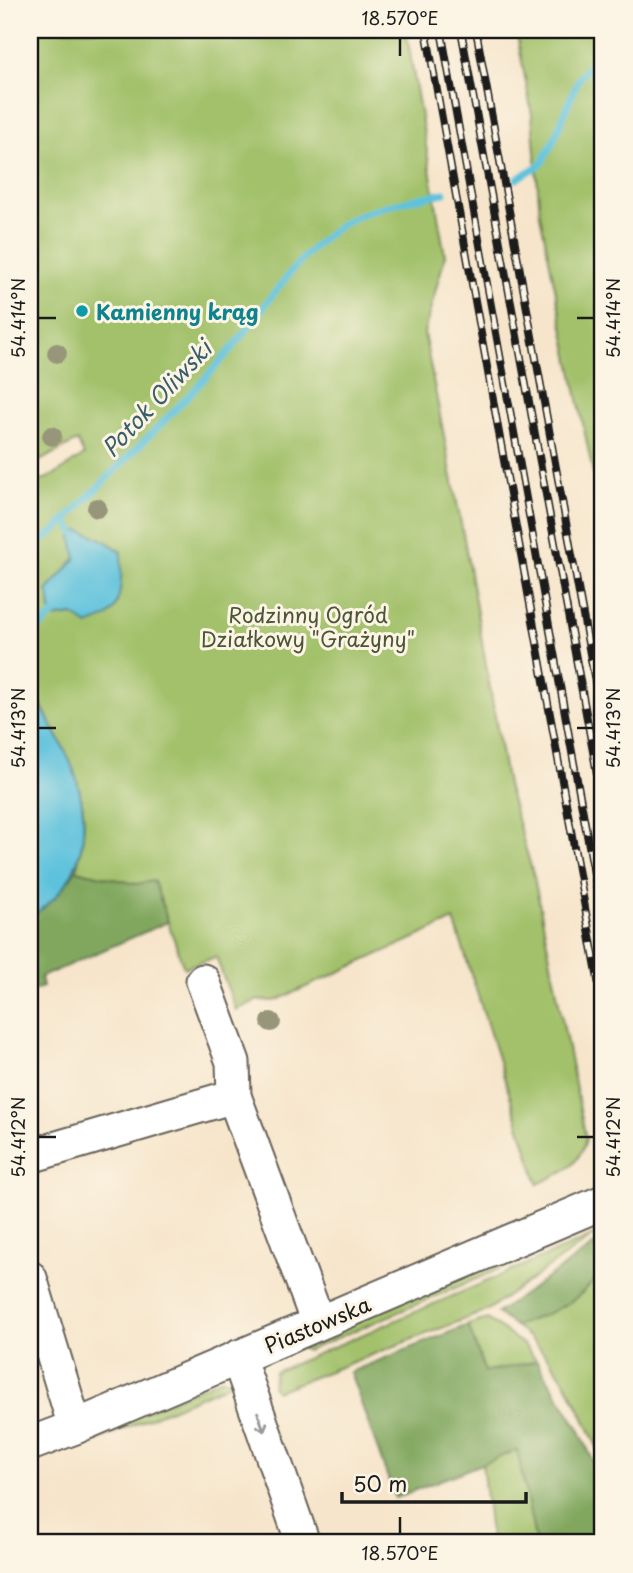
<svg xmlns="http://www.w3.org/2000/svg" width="633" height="1573" viewBox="0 0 633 1573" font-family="'Playpen Sans',sans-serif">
  <rect width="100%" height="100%" fill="#fcf5e5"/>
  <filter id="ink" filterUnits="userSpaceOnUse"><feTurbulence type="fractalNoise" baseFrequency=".0143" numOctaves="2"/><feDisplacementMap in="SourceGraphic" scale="14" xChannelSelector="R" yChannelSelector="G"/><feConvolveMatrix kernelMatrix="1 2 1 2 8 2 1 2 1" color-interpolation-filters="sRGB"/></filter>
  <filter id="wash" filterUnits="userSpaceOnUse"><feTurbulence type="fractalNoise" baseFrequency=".00686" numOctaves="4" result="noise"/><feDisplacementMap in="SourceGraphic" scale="28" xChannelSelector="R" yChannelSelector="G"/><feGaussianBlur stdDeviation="1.57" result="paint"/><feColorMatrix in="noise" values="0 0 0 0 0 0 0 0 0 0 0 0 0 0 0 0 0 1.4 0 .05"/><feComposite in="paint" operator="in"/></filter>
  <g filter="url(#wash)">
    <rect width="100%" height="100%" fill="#f6e5cb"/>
    <g fill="#a2c16a" stroke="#5f6e43" stroke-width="2" fill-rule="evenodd">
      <path d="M35 30H406L445 256 424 333 465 544 507 785 534 877 586 1139C578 1169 563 1171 538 1184L454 920 275 1001 258 1000 236 1010 216 957 184 968 154 882 136 884 76 870 81 850 84 826 83 807 75 775 30 681V486L56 474 84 455 77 441 30 466V32ZM80 531 110 544 121 552 73 615 51 618 50 598 47 591 76 558 72 538Z"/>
      <path d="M516 30H603V521L540 215 532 115Z"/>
      <path d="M603 1217V1225L307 1351 297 1346Z"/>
      <path d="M595 1235 486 1311 277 1391 272 1386 275 1372Z"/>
      <path d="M603 1276V1461C582 1411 560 1359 515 1326 536 1318 558 1311 577 1297 586 1290 592 1280 603 1276Z"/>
      <path d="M487 1319 524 1345 537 1361 485 1373 468 1325Z"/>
      <path d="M222 1378 232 1383 81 1447 80 1443 87 1437Z"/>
      <path d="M518 1450 536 1543H491L482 1463Z"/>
    </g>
    <g fill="#81a75e" stroke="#4e623d" stroke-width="2">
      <path d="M76 870 136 884 154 881 168 922 41 977 43 987 30 991V917C49 906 64 888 76 870Z"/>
      <path d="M603 1239V1276C592 1280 586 1290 577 1297 558 1311 536 1318 515 1326L497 1313Z"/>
      <path d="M468 1325 485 1372 537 1361 579 1429 603 1484V1543H536L517 1450 395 1498 350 1372Z"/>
    </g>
    <g fill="#5fc2dd" stroke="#3e6f7c" stroke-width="2">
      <path d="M73 530C90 531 108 542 121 552 122 569 123 605 108 616 103 620 94 622 88 625L73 615 51 618 50 598 47 591 76 558 72 538Z"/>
      <path d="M30 681C37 693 41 707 48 719 58 738 70 757 76 777 93 834 82 885 30 917Z"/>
    </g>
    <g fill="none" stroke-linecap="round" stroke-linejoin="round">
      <g stroke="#5fc2dd" stroke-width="7">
        <path d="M517 179 541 164 553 142 578 80 593 60 603 52"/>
        <path d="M66 520 78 538"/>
        <path d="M30 550 56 530C112 471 173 416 226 355 263 313 291 260 338 227 362 209 414 199 444 193"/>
        <path d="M30 636 55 613"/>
      </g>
    </g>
  </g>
  <g filter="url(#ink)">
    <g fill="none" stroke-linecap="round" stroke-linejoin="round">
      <defs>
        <g id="minor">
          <path d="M203 981 233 1062 234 1096 318 1323"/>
          <path d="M30 1156 234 1096"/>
          <path d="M30 1278 75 1427"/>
          <path d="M238 1357 303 1543"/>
          <path d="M30 1444 75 1427 603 1202"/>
        </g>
      </defs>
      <use href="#minor" stroke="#686259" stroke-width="37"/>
      <use href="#minor" stroke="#fff" stroke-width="33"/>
      <defs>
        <g id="rail">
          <path d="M426 30 603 1007"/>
          <path d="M441 30 603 923"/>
          <path d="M461 30 603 806"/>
          <path d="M476 30 603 725"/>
        </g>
      </defs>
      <use href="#rail" stroke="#1c1c1c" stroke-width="8"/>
      <use href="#rail" stroke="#fcf5e5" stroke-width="5" stroke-dasharray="16" stroke-linecap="butt"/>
    </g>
    <g fill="#98967a">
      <circle cx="57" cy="353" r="10"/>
      <circle cx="52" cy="436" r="10"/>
      <circle cx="97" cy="508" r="10"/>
      <circle cx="271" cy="1022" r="10"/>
    </g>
    <defs><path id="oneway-shaft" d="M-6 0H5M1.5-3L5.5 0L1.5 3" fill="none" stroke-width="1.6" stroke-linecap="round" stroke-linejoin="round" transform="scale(1.75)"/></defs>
    <use stroke="#999" href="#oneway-shaft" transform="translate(261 1422) rotate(71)"/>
  </g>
  <path fill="none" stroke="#1c1c1c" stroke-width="2.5" d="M400 38V56M38 318H56M577 318H594M38 728H56M577 728H594M38 1137H56M577 1137H594M400 1517V1534"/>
  <circle fill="#0f9aa8" stroke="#fcf5e5" stroke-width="2.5" cx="82" cy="311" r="7"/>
  <g text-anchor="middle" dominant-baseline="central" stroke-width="6" stroke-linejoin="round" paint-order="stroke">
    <g font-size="21" font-weight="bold" fill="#0d838f" stroke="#fcf5e5" text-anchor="start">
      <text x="96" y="311">Kamienny krąg</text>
    </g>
    <g font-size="21" fill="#4b5637" stroke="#fcf5e5">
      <text x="308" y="614">Rodzinny Ogród<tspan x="308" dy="24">Działkowy "Grażyny"</tspan></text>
    </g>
    <g font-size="21" fill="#1c1c1c" stroke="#fcf5e5">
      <text transform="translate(317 1324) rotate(-23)">Piastowska</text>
    </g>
    <g font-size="23" font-style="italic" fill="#375e69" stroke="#fcf5e5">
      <text transform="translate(156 398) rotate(-47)">Potok Oliwski</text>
    </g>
  </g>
  <rect width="633" height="1573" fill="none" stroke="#fcf5e5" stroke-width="77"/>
  <path d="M342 1492v10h184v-10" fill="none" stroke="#1c1c1c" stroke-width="3.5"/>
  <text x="353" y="1492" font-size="21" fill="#1c1c1c" stroke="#fcf5e5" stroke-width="5" paint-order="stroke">50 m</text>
  <rect x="38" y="38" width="556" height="1496" fill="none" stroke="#1c1c1c" stroke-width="2.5"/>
  <g font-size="18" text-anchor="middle" fill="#1c1c1c">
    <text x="400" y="25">18.570°E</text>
    <text transform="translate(19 318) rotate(-90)" y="6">54.414°N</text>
    <text transform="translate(614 318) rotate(-90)" y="6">54.414°N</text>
    <text transform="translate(19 728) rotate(-90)" y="6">54.413°N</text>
    <text transform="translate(614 728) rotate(-90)" y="6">54.413°N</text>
    <text transform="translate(19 1137) rotate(-90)" y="6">54.412°N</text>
    <text transform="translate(614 1137) rotate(-90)" y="6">54.412°N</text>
    <text x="400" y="1560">18.570°E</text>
  </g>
</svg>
